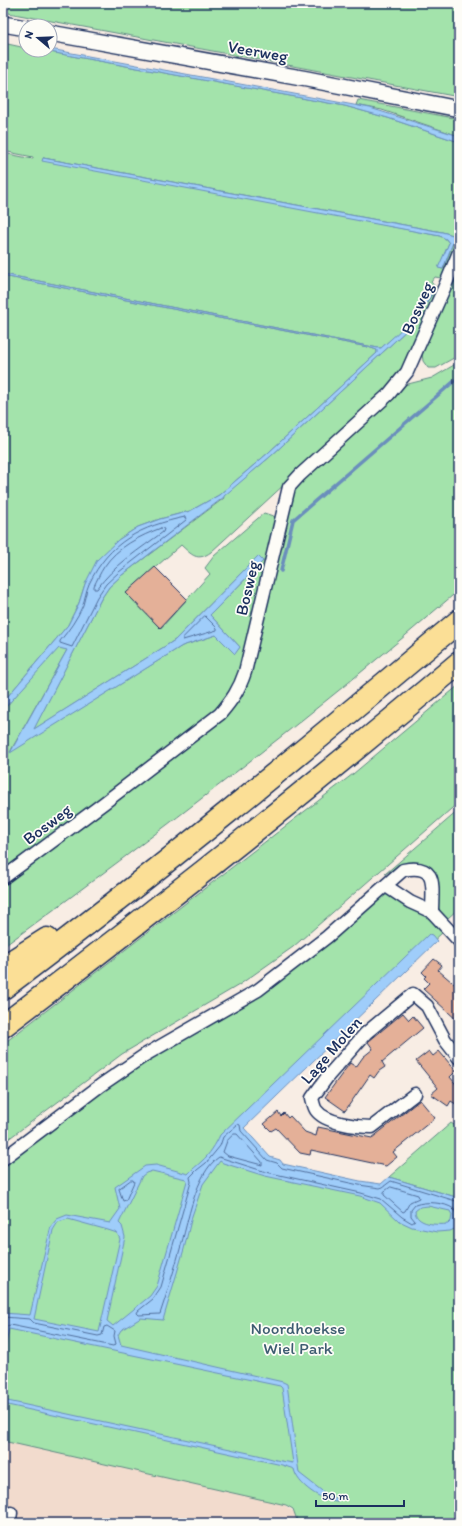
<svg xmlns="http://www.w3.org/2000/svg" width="462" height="1526" viewBox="0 0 462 1526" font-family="Itim,sans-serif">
  <rect width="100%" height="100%" fill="#f8ede4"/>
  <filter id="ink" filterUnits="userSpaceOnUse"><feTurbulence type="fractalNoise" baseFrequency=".025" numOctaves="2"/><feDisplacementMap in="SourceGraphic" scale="8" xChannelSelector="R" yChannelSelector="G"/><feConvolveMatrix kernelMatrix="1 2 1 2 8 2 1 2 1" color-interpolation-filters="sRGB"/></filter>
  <g filter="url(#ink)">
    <path fill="#f2dbcd" d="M3 1433 264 1490 309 1523H3Z"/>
    <g fill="#a3e3ab" stroke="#5f8984" fill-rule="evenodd">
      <path d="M3 3H459V97L3 12Z"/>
      <path d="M3 43 26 48V50H39L345 106 388 118 459 142V208L457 216 459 217V240L452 259 443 277 441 278 435 277 431 282 439 291 402 373 362 413 211 552C197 562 192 555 181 545L126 593 161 628 210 574 205 568 214 556 264 513 276 517 237 682 227 701 3 874V710L59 647 67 650 10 752 182 646 216 635 235 653 240 647 210 615 263 561 258 556 175 640 33 730 101 599 109 587 122 575 224 498 223 496 271 456 410 327 422 312 432 294 409 324 381 348H378L3 274V153L33 159V157L3 151ZM43 158 442 232 453 235 455 238 443 269 439 268 449 243 446 239 440 236Z"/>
      <path d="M358 100 459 119V136L382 110 356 105Z"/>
      <path d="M459 260V301L455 305 459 310V355L436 368H428L423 361 421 346Z"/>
      <path d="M3 276 368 347 377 350V353L268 453 219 495 190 511 160 519 138 527 118 540 85 584 79 603 68 625 3 702Z"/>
      <path d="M459 362V590C313 716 159 833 3 947V880L228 711 281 530 295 489 316 464 404 385 432 378Z"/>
      <path d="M459 685V802L293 947 239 985 122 1054 3 1143V1044L353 774Z"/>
      <path d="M459 810V908L447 919C444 916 440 912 439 909 435 902 439 894 438 887 438 875 428 862 415 862 404 862 394 869 385 874Z"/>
      <path d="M384 879 427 913 443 932 343 1026 220 1146 226 1159 459 1209V1523H298L293 1509 286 1505 3 1441V1153L151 1052 241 1004Z"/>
      <path d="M451 1123 459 1128V1198L389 1177Z"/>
    </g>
    <g fill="#9fcdfa" stroke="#6a8ebc" fill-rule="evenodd">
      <path d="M50 49 370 108 459 136V142L388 118 345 106 39 50Z"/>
      <path d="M43 158 442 232 453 235 455 237 443 269 438 268 449 243 446 239 440 236 42 161Z"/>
      <path d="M3 274 378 348H381C400 331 418 316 429 292L432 293 422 312 410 327 271 456 224 496V497L122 575 109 587 101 599 34 729 175 640 258 556 263 561 210 615 240 647 235 654 216 635 182 646 10 753 67 650 59 648 3 710V702L68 625 79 603 85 584 97 560 118 540 138 527 160 519 190 511 219 495 268 453 377 353V350L368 347 3 276Z"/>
      <path d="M429 934 432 935 437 941 244 1128 270 1157 280 1160 283 1164 360 1181 381 1184 389 1177 459 1198V1227L450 1231 437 1232 412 1227 399 1221 380 1203 360 1196 265 1176 223 1163 220 1161 203 1184 192 1216 184 1249 163 1320 141 1318 121 1330 118 1335 121 1345 283 1382 287 1384 299 1473 326 1494 338 1499 337 1502C322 1501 297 1485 294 1469L282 1465 3 1404V1400L258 1455 276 1460 293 1463 282 1388 280 1386 9 1329 3 1358V1313L30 1315 51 1226 57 1219 67 1215 110 1223 120 1209 115 1187 145 1166 156 1165 188 1174C192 1169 197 1166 202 1161 209 1155 216 1144 220 1135ZM152 1171 186 1179 187 1181 157 1286 150 1296 113 1326 107 1321 125 1237 122 1226 119 1223 142 1176 146 1173ZM428 1206 450 1211 452 1215 451 1221 448 1224C437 1225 416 1225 415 1211L420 1207ZM68 1219 108 1230 117 1233 120 1239 99 1332 34 1319 53 1230 58 1222Z"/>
    </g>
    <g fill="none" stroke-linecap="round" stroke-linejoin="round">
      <g stroke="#506e9c" stroke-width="1">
        <path d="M185 517 187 518 186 520 119 572 106 584 97 597 72 647 60 643V641C69 630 77 619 83 605 85 598 86 591 89 584 109 542 141 526 185 517Z"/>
        <path d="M161 528 164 529 163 532C140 549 113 566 97 589H94V586C97 580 100 573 104 567 117 547 140 536 161 528Z"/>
        <path d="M205 616 217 628V630L183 640V638Z"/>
        <path d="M234 1134H237L262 1162V1165L228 1156 223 1152 227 1141Z"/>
        <path d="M131 1180H133L134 1182 126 1200 123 1201 119 1189Z"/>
        <path d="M391 1187 418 1195 419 1198 410 1202 405 1211 403 1212 384 1195V1192Z"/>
        <path d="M459 1202 391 1181 383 1187 380 1188 359 1185 282 1168 277 1163 267 1160 241 1131 240 1125 238 1124 223 1137 220 1146 206 1163 197 1170 190 1177 191 1182 161 1287 153 1299 138 1311 137 1313 139 1315 160 1314C167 1293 174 1271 180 1249 188 1223 195 1173 219 1157L266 1172 361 1193 381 1199 402 1217 412 1223 415 1221 411 1216V1210L415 1205C426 1201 444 1202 454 1209L456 1215 455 1222 459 1223"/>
        <path d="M3 1317 30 1319 34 1323 98 1336 102 1335 104 1327 107 1326 115 1331 114 1336 116 1344 113 1346 10 1325 5 1327 3 1337"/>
      </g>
      <path stroke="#6a8ebc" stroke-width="3.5" d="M281 571 293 520 459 377"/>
    </g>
    <g fill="#e4b098" stroke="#1b2f5e">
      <path d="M155 567 187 599 160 628 126 593Z"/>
      <path d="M434 959 442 965 438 970 459 988V1022L423 989 429 983 424 978 426 976 422 972Z"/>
      <path d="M403 1013 409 1020 413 1016 423 1028 382 1062 385 1067 379 1071 374 1078 370 1075 345 1111 325 1097 350 1063 356 1067 363 1057 373 1049 368 1042 369 1041Z"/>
      <path d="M429 1051 433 1056 439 1051 456 1071 450 1077 459 1088V1106L451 1101 448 1106 431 1094 438 1088 416 1061Z"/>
      <path d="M420 1100 435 1118 393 1152 397 1157 386 1166 311 1150 310 1155 300 1153 276 1128 271 1131 264 1124 278 1112 281 1116 284 1113 288 1118 290 1116 305 1132 316 1136 318 1127 372 1138Z"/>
    </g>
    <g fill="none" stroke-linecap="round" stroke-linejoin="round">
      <defs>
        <g id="minor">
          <path d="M3 878 104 803 220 714C232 700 239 690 245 672L289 487 300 475 389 394 407 372 445 286 459 252"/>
          <path d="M432 912 459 941"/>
          <path d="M415 1094 372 1127C357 1127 325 1123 316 1110 314 1107 313 1102 312 1098L328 1076 366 1033 413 994 427 1006 445 1040 459 1058"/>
          <path d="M3 1159 101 1085 145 1055 258 990 327 937 403 870C439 863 432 887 432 912L410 902 386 886"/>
          <path d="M9 1523 11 1513"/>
        </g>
        <g id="tertiary">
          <path d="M3 24 26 28"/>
          <path d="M50 33 307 79 459 109"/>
        </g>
        <g id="motorway">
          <path d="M3 967 47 939"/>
          <path d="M3 988C159 871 310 746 459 621"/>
          <path d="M3 1026C158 909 311 788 459 663"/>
        </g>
      </defs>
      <use href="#minor" stroke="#1b2f5e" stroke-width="15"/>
      <use href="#tertiary" stroke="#1b2f5e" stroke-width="18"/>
      <use href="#motorway" stroke="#1b2f5e" stroke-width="25"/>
      <use href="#minor" stroke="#fdfcf7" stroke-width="12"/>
      <use href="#tertiary" stroke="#fdfcf7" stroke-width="15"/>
      <use href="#motorway" stroke="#fbdf96" stroke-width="22"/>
    </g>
  </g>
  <g text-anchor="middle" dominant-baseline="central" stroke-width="3.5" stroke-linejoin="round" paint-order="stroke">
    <g font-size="17" fill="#1b2f5e" stroke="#fdfcf7">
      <text transform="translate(258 51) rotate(10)">Veerweg</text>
      <text transform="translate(417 308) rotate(-66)">Bosweg</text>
      <text transform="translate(247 588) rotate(-77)">Bosweg</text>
      <text transform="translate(47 824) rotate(-37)">Bosweg</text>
      <text transform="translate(331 1050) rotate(-49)">Lage Molen</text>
    </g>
    <g font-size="17" fill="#3d5c71" stroke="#fdfcf7">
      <text x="298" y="1328">Noordhoekse<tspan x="298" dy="20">Wiel Park</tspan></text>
    </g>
  </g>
  <rect width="462" height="1526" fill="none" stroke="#fdfcf7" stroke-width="16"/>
  <rect x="8" y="8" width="446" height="1510" fill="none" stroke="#1b2f5e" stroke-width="1.5" filter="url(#ink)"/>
  <g transform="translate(38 38) rotate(289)"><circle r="19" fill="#fdfcf7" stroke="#a3aaba"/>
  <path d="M0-3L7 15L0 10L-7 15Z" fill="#1b2f5e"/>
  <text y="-6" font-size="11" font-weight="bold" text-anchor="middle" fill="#1b2f5e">N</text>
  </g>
  <path d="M316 1500v6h88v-6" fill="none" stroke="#1b2f5e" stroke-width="2"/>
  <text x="322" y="1500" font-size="12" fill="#1b2f5e" stroke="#fdfcf7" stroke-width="3" paint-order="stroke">50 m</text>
</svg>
